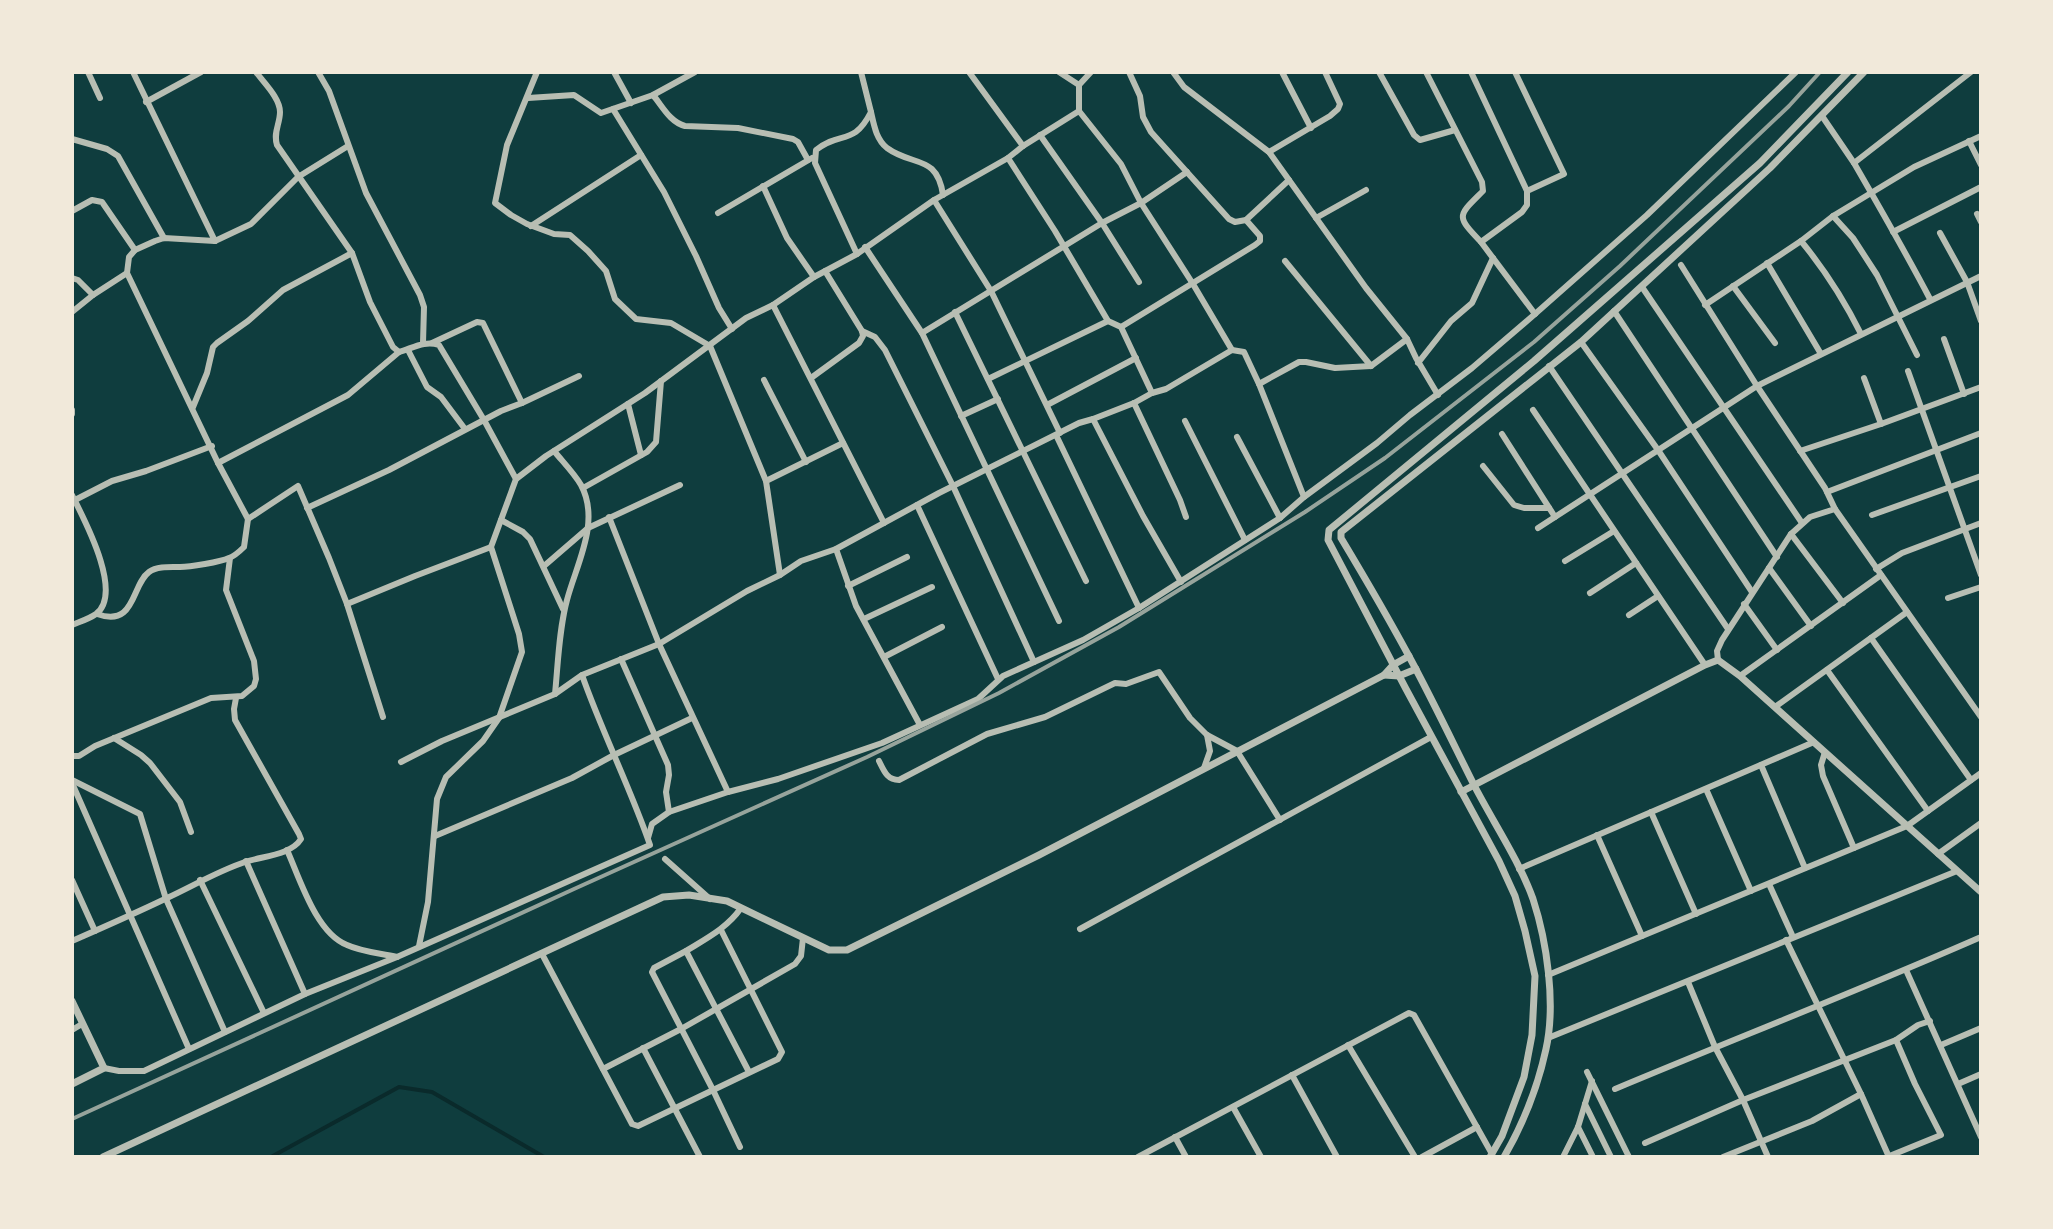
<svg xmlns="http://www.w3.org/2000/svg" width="2053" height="1229" viewBox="0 0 2053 1229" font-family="'Fira Sans',sans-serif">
  <rect width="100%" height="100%" fill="#0f3d3e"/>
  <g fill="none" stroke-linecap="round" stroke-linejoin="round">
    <path stroke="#0a2a2b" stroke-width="4" d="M271 1157 399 1087 432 1092 544 1157"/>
    <g stroke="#b8beb3" stroke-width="6">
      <path d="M88 72 100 98"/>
      <path d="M256 72C264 83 280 98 280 112 280 124 273 132 277 145L352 253"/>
      <path d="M318 72 329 91 366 193 420 295 424 307 423 343"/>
      <path d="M537 72 507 145 495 203 511 215 527 224 554 234 570 235 588 251 606 271 615 299 636 319 671 323 710 346 766 481 780 575"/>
      <path d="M614 72 631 103"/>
      <path d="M969 72 1023 146"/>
      <path d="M1129 72 1140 96 1143 117 1151 132 1229 219 1235 222 1246 220 1289 180"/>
      <path d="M1173 72 1184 87 1269 152 1366 288 1407 339 1371 366 1285 261"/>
      <path d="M1282 72 1311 128"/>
      <path d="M1379 72 1414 135 1420 140 1455 130"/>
      <path d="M1426 72 1482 182 1483 191C1458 216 1455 215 1481 242"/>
      <path d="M1471 72 1527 191"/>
      <path d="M1515 72 1564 174 1527 191V205L1522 212 1481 242 1535 314"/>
      <path d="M1079 85 1091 72"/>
      <path d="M653 95C663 107 670 122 685 126L738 128 793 139 798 142 808 160"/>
      <path d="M528 98 574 95 601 113 653 95 695 72"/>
      <path d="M146 102 201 72"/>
      <path d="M613 109 664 192 696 256 719 308 732 329"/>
      <path d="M1079 111 1121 164 1141 203 1187 172"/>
      <path d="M871 112C874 125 876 139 887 148 913 167 937 154 943 195"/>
      <path d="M1822 116 1854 163"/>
      <path d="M1040 135 1102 223 1139 282"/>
      <path d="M72 139 107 149 118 156 164 238"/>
      <path d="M1969 141 1981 165"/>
      <path d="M1269 152 1330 116 1338 109 1340 104 1325 72"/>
      <path d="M1008 158 1055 231 1108 321 1121 327 1152 393 1134 403 1093 419"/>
      <path d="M763 186 787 238 814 277"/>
      <path d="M934 200 991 291 1060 433"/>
      <path d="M72 211 92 200 102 202 135 250"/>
      <path d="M718 213 812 158"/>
      <path d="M1977 214 1981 222"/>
      <path d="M1833 216 1853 238 1877 275 1917 355"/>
      <path d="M1316 218 1366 190"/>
      <path d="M531 226 641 155"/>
      <path d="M1893 232 1981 187"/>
      <path d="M1940 233 1967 282 1981 321"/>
      <path d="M215 241 251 224 298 177 348 146"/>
      <path d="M1801 241C1825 270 1844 300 1861 334"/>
      <path d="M865 247 922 333 1059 621"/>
      <path d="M857 254 815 163 816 150C841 130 853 147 871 112L861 72"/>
      <path d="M1767 263 1821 354"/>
      <path d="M1681 265 1757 386 1825 488 1835 509 1981 717"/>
      <path d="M127 273 129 257 135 250 155 241 164 238 215 241 133 72"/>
      <path d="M72 278 78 280 93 295 127 273 218 463 248 519 298 486 329 558 347 604 383 717"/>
      <path d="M1733 286 1775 343"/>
      <path d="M1642 287 1802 523"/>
      <path d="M1930 299C1906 253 1880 208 1854 163L1971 72"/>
      <path d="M773 305 884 523"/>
      <path d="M1705 305 1801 241 1833 216 1914 167 1981 136"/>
      <path d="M1614 311 1777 557"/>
      <path d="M72 312 93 295"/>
      <path d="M955 312 1086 581"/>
      <path d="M1121 327 1255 245 1260 241V236L1246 220"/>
      <path d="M862 331 875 337 885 350 953 486 1034 662"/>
      <path d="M922 333 1102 223 1141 203 1193 284 1232 350 1166 389 1152 393"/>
      <path d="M1407 339 1416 358 1438 395"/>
      <path d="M1944 339 1964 394"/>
      <path d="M1581 342 1658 450 1752 592"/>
      <path d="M432 343 477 322 483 323 522 403"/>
      <path d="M408 350 427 387 441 397 465 429"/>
      <path d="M1232 350 1244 352 1259 384 1304 497"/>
      <path d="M1418 363 1451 321 1472 303 1493 258"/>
      <path d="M1549 366 1728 629"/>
      <path d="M1908 371 1981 575"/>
      <path d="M811 378 859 343 863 336 862 331 825 271"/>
      <path d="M1864 378 1881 424"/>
      <path d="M988 379 1108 321"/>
      <path d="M764 380 806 462"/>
      <path d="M1259 384 1299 362H1306L1335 368 1371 366"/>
      <path d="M1134 403 1180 500 1186 517"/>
      <path d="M628 404 641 455"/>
      <path d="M1047 405 1136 358"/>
      <path d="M193 407 207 373 213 347 217 343 248 321 283 290 352 253 370 302 393 347 399 352C413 348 425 340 439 345L484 420 516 479"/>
      <path d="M72 410V414"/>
      <path d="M1533 410 1705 665"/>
      <path d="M961 416 998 399"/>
      <path d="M1185 421 1245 540"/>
      <path d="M1502 434 1555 517"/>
      <path d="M1056 435 1139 608"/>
      <path d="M1237 437 1280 518"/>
      <path d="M554 451C563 462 574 473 581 485 601 522 576 565 567 600 559 629 558 664 555 694"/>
      <path d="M1800 451 1881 424 1981 387"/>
      <path d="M218 463 348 395 399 352"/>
      <path d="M1483 466 1514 505 1524 508H1549"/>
      <path d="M766 481 843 443"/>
      <path d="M583 488 647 452 656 442 661 381"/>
      <path d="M1827 492 1981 433"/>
      <path d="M72 495C84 519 124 593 96 614 89 619 79 622 72 625"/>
      <path d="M75 500 112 481 146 471 212 446"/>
      <path d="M917 505 998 679"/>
      <path d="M307 508 389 470 501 411 522 403 579 376"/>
      <path d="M1872 515 1981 476"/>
      <path d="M609 517 659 644 728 792"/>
      <path d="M501 520 523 532 530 539 563 609"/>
      <path d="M1538 528 1757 386 1981 276"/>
      <path d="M1791 534 1843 603"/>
      <path d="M836 549 856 606 920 725"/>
      <path d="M1565 561 1614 531"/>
      <path d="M544 566 588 528 680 485"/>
      <path d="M1769 568 1811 626"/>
      <path d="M1876 569 1902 553 1981 523"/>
      <path d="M848 586 907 557"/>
      <path d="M1590 593 1636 563"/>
      <path d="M1948 598 1981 587"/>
      <path d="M347 604 415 576 491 547"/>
      <path d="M1744 604 1777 650"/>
      <path d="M97 614C136 628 131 585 149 572 157 566 170 567 180 567 190 567 220 562 229 558 235 556 240 551 244 547L248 519"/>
      <path d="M1629 615 1658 596"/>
      <path d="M864 619 932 587"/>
      <path d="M1871 638 1971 780"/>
      <path d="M884 657 942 627"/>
      <path d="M621 659 668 765 669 775 666 792 669 812"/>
      <path d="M1718 660 1717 651 1722 640 1791 534 1810 517 1835 509"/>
      <path d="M1827 670 1928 811"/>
      <path d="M1740 676 1881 575"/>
      <path d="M1775 707 1907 612"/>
      <path d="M114 738 141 755 150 763 180 802 191 832"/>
      <path d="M1825 752 1821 765 1823 776 1854 848"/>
      <path d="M72 756H79L95 746 211 698 242 696 254 686 256 679 254 661 226 590 230 558"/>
      <path d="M879 761C884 771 887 780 899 780L987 734 1045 717 1115 683 1126 684 1159 672 1190 718 1207 735 1237 751 1280 820"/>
      <path d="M401 762 442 741 555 694 582 675 659 644 747 591 780 575 801 561 836 549 939 493 1079 423 1093 419 1143 516 1181 582"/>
      <path d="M1761 765 1805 868"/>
      <path d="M1204 768 1210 751 1207 735"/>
      <path d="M72 780 140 814 166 899 225 1032"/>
      <path d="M72 783 189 1049"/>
      <path d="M1706 789 1751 891"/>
      <path d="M1651 812 1696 914"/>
      <path d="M1597 835 1642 936"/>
      <path d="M435 836 572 778 614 755 692 718"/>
      <path d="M648 838 652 824 669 812 728 792 778 779 882 743 978 699 1003 676 1083 640 1139 608 1280 518 1304 497 1377 443 1410 415 1472 368 1535 314 1647 215 1796 72"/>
      <path d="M287 850C300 879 316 933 347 945 362 952 380 953 397 957"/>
      <path d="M1938 854 1981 823"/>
      <path d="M665 859 710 899"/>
      <path d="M246 861 305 994"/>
      <path d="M1519 869 1814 742"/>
      <path d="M72 880 95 931"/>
      <path d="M200 880 264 1013"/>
      <path d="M1769 884 1793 937"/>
      <path d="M741 908C727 928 707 938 686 951L749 1072"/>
      <path d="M1080 929 1431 737"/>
      <path d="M1786 940 1861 1094 1889 1157"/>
      <path d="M72 941C104 927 136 913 167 898 193 886 218 871 245 862 263 856 291 855 301 839L299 834 235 720 234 709 236 698"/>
      <path d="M419 946 428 902 437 799 446 777 483 741 499 718 522 652 519 634 491 547 516 479 546 456 645 393 746 318 773 305 814 277 857 254 934 200 1008 158 1023 146 1079 111V85L1059 72"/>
      <path d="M686 951 654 968 652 972 713 1090 740 1147"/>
      <path d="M542 954 632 1124 638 1126 778 1059 782 1052 721 930"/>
      <path d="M1906 970 1981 1137"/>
      <path d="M1548 975 1907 826 1981 773"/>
      <path d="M1688 982 1715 1047 1743 1100 1768 1157"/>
      <path d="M72 1030 82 1024"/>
      <path d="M1548 1038 1957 871"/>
      <path d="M1348 1045 1415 1157"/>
      <path d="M1941 1045 1981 1028"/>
      <path d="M643 1048 700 1157"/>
      <path d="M104 1068 119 1071H144L305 994 397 957 650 845C630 787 602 732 582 675"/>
      <path d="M603 1069 681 1029 795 964 801 956 803 938"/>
      <path d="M1587 1072 1629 1157"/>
      <path d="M1292 1075 1337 1157"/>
      <path d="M1958 1084 1981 1074"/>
      <path d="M1615 1089C1737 1038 1860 990 1981 937"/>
      <path d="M1585 1104 1611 1157"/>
      <path d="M1233 1107 1261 1157"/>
      <path d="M1578 1127 1593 1157"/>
      <path d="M1175 1137 1186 1157"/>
      <path d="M1645 1143 1743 1100 1896 1040 1918 1025 1930 1021"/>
      <path d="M1138 1157 1409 1013 1414 1015 1492 1154"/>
      <path d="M1422 1157 1477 1127"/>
      <path d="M1563 1157 1578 1127 1592 1081"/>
      <path d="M1723 1157 1812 1121 1861 1094"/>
      <path d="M1887 1157 1941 1135 1915 1084 1896 1040"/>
    </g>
    <g stroke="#b8beb3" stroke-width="7">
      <path d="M1409 656 1393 665 1384 675 1399 676 1416 669"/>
      <path d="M1461 792 1705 665 1718 660 1740 676 1981 892"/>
      <path d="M72 1001 104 1068 72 1084"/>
      <path d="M103 1157 663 897 689 895 727 901 829 950H847L1039 855 1384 675"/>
      <path d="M1490 1157 1502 1136 1524 1077 1532 1035 1535 976 1525 931 1515 896 1499 861 1406 689 1328 540 1329 530 1534 361 1760 163 1848 72"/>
      <path d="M1504 1157C1523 1124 1538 1086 1546 1049 1556 1004 1547 942 1533 899 1519 860 1493 822 1474 785 1453 743 1433 701 1411 660 1389 619 1365 578 1341 538V532L1581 342 1770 168 1864 72"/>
    </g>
    <path stroke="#97a49c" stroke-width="4" d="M72 1119 574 889 867 757 999 693 1119 627 1305 512 1385 458 1534 342 1620 266 1789 106 1820 72"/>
  </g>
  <rect width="2053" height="1229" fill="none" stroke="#f1e9da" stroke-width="148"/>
</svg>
